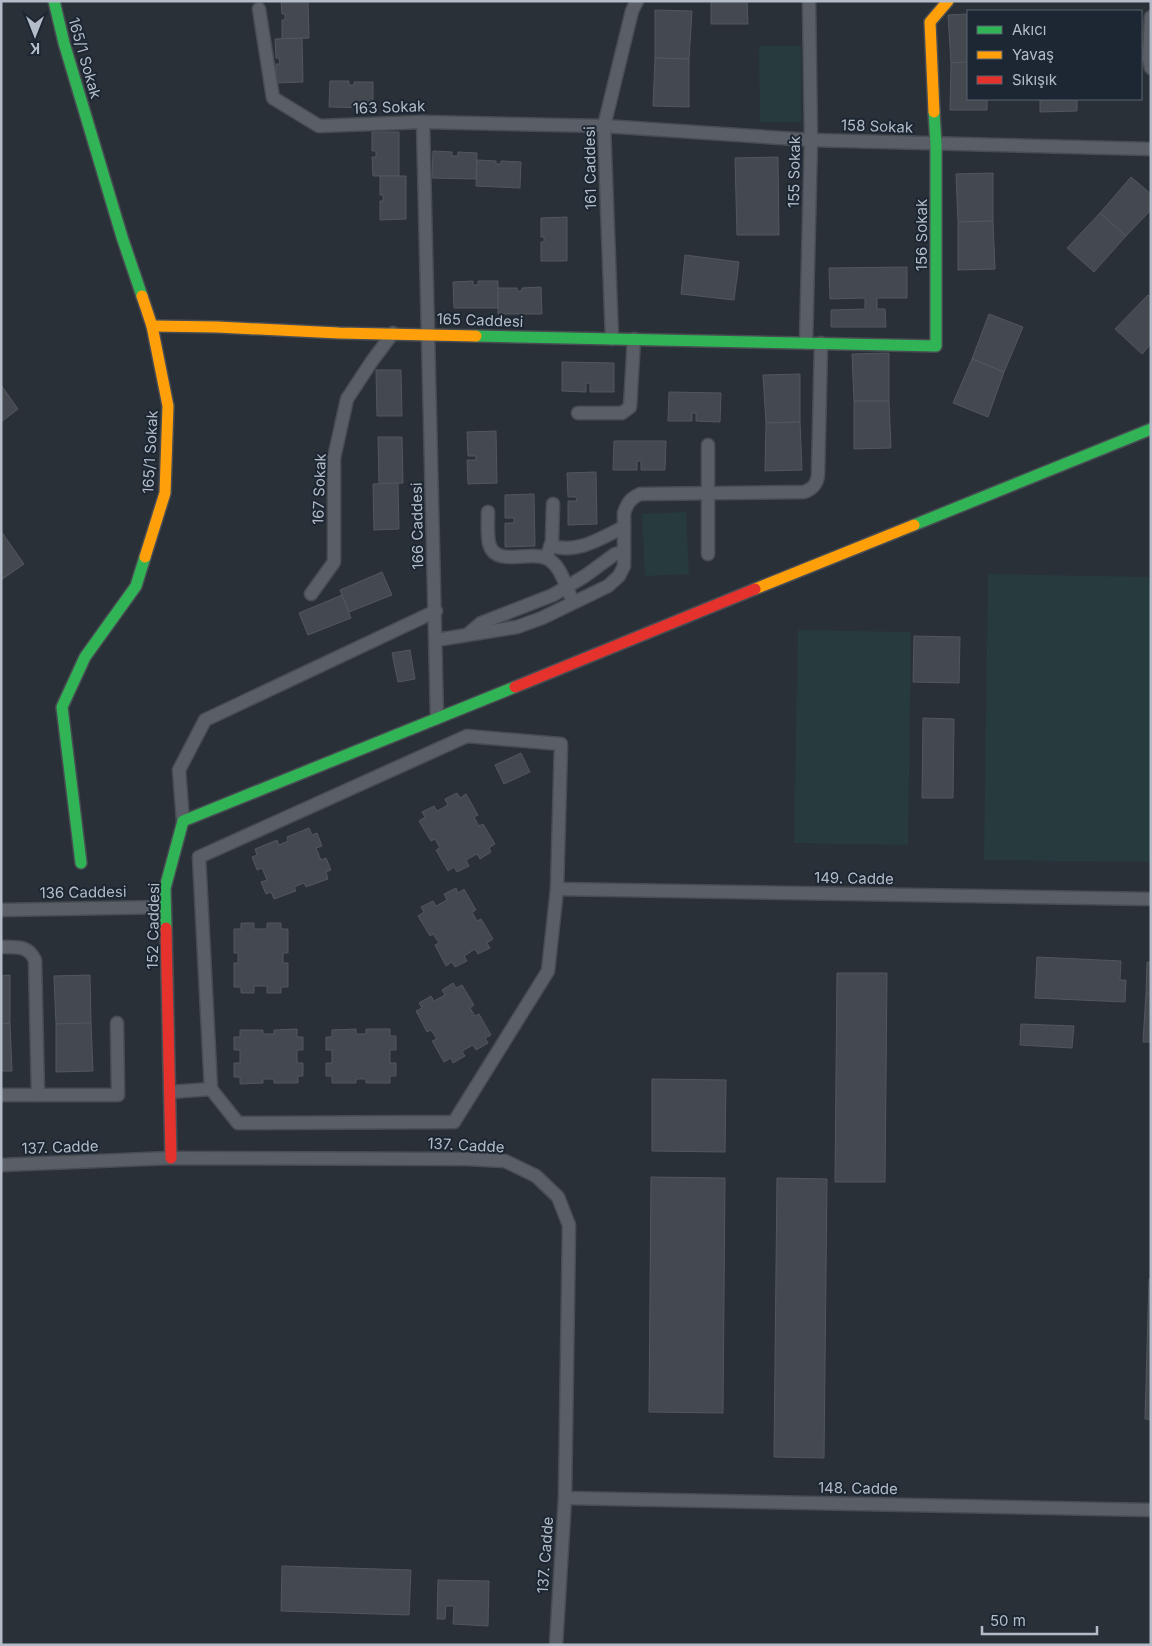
<svg xmlns="http://www.w3.org/2000/svg" width="1152" height="1646" viewBox="0 0 1152 1646" font-family="Inter,sans-serif">
  <rect width="100%" height="100%" fill="#2a3038"/>
  <g fill="#273a3e">
    <path d="M759 46H801V122H760Z"/>
    <path d="M686 512 689 574 645 576 642 514Z"/>
    <path d="M988 574 1151 577V862L984 860Z"/>
    <path d="M798 630 911 632 908 845 794 843Z"/>
  </g>
  <g fill="#444950" stroke="#52575f">
    <path d="M281 1H308L309 38 282 39V20H285V14H282Z"/>
    <path d="M711 1H747L748 24H711Z"/>
    <path d="M655 10 692 11 689 59 655 58Z"/>
    <path d="M968 14V62L951 63 948 15Z"/>
    <path d="M302 38 303 82 276 83V64H280L279 58H276L275 39Z"/>
    <path d="M655 58 689 59V107L653 106Z"/>
    <path d="M968 62V99H987V110H950L951 63Z"/>
    <path d="M330 81H349V85H354V82H373V108L329 107Z"/>
    <path d="M1040 99H1077V111L1040 112Z"/>
    <path d="M372 132H399V176H373L372 157H376V151H372Z"/>
    <path d="M433 151 452 152V156H458V152L477 153 476 179 432 178Z"/>
    <path d="M778 157 779 235H737L735 158Z"/>
    <path d="M477 160 496 161V164H501V161L521 162 520 188 476 186Z"/>
    <path d="M993 173V221L958 222 956 174Z"/>
    <path d="M380 176H406V219L380 220V201H383V195H380Z"/>
    <path d="M1131 177 1151 194V210L1126 236 1100 213Z"/>
    <path d="M1100 213 1126 236 1094 272 1067 248Z"/>
    <path d="M567 217V261H541V242H544V237H541V218Z"/>
    <path d="M993 221 995 269 958 270V222Z"/>
    <path d="M685 255 739 262 734 300 681 294Z"/>
    <path d="M907 267V298H877V309H885L886 327H831V310L865 309V298L830 299 829 268Z"/>
    <path d="M473 281V285H478V281H498V308H454L453 282Z"/>
    <path d="M541 287 542 314H498V288H517V291H522V288Z"/>
    <path d="M1148 295 1151 297V344L1142 354 1115 329Z"/>
    <path d="M989 314 1023 327 1004 372 972 359Z"/>
    <path d="M889 353V401H854L852 354Z"/>
    <path d="M972 359 1004 372 988 417 953 403Z"/>
    <path d="M562 362 614 363V392H590V383H586V392L562 391Z"/>
    <path d="M376 370H401L402 416H377Z"/>
    <path d="M800 374V422L766 423 763 375Z"/>
    <path d="M1 385 18 409 1 422Z"/>
    <path d="M669 392 721 393 720 422 696 421V413H692V421H668Z"/>
    <path d="M854 401H889L891 448 854 449Z"/>
    <path d="M800 422 802 470 765 471 766 423Z"/>
    <path d="M496 431 497 483 468 484 467 460H476V456H468L467 432Z"/>
    <path d="M378 437H402L403 483 379 484Z"/>
    <path d="M614 441H666L665 470H641V461H637V470H613Z"/>
    <path d="M596 472 597 524 568 525V501H577L576 497H568L567 473Z"/>
    <path d="M398 483 399 529 374 530 373 484Z"/>
    <path d="M534 494 535 546 505 547V523H514V518H505V495Z"/>
    <path d="M1 531 24 564 1 580Z"/>
    <path d="M382 572 392 595 349 612 340 590Z"/>
    <path d="M342 595 351 618 308 635 299 613Z"/>
    <path d="M914 636 960 637 959 683 913 682Z"/>
    <path d="M410 650 415 679 398 682 392 653Z"/>
    <path d="M923 718 954 719 953 798H922Z"/>
    <path d="M521 753 530 772 504 784 495 765Z"/>
    <path d="M457 793 460 798 466 794 478 815 474 817 479 826 483 824 495 844 489 848 491 852 480 859 477 854 466 860 469 866 457 872 454 867 448 871 436 850 440 848 435 839 431 841 419 821 425 817 422 812 434 806 437 811 448 805 445 799Z"/>
    <path d="M309 828 312 835 317 833 322 846 316 848 321 860 326 858 331 870 326 872 328 879 306 887 304 883 294 887 296 891 274 899 271 892 266 894 261 882 267 880 262 868 257 870 252 857 257 855 255 849 277 840 279 845 288 841 287 837Z"/>
    <path d="M456 888 458 893 464 889 476 910 472 912 477 921 481 919 493 939 487 943 490 948 478 954 475 949 464 956 467 961 455 967 452 962 446 966 435 945 439 943 433 934 430 936 418 916 424 912 421 907 433 901 436 906 447 900 444 894Z"/>
    <path d="M241 923H254V929H267V923H281V929H288V953H283V963H288V987H281V993H267V986H254V993H241V987H234V963H238V953H234V929H241Z"/>
    <path d="M1037 957 1121 961 1120 980H1126L1125 1002 1035 998Z"/>
    <path d="M1147 962 1151 963V994L1146 993Z"/>
    <path d="M837 973H887L885 1182H835Z"/>
    <path d="M10 975V1023L1 1024V976Z"/>
    <path d="M90 975 91 1023 56 1024 54 976Z"/>
    <path d="M453 983 456 988 462 985 474 1005 470 1008 475 1016 479 1014 491 1035 485 1038 488 1043 476 1050 473 1045 462 1051 465 1056 453 1063 451 1058 444 1062 432 1041 437 1039 431 1030 427 1032 416 1011 422 1008 419 1003 431 996 434 1001 445 995 442 990Z"/>
    <path d="M1146 993 1151 994V1042H1143Z"/>
    <path d="M10 1023 12 1071H1V1024Z"/>
    <path d="M91 1023 93 1071 56 1072V1024Z"/>
    <path d="M1021 1024 1074 1026 1072 1048 1020 1045Z"/>
    <path d="M297 1029V1037H303V1050H297V1063H303V1076H298V1083H274V1079H263V1083L240 1084V1077H234V1063H240V1050H234V1037H240V1030H263V1034H274V1030Z"/>
    <path d="M356 1029V1034H366V1029H390V1036H396V1050H390V1063H396V1076H390V1083H366V1079H356V1083H332V1076H326V1063H332V1050H326V1037H332V1030Z"/>
    <path d="M652 1079 726 1080 725 1152 652 1151Z"/>
    <path d="M651 1177 725 1178 723 1413 649 1412Z"/>
    <path d="M777 1178 827 1179 824 1458 774 1457Z"/>
    <path d="M1149 1279H1151V1420L1145 1419Z"/>
    <path d="M282 1566 411 1570 409 1615 281 1611Z"/>
    <path d="M438 1580 489 1581 488 1626 453 1624 454 1606H446L445 1619H437Z"/>
  </g>
  <g fill="none" stroke-linecap="round" stroke-linejoin="round">
    <defs>
      <g id="street">
        <path d="M259 9 273 98 319 126 423 122 604 126 811 140 1151 149"/>
        <path d="M1151 17 1149 58 1151 68"/>
        <path d="M423 122 437 718"/>
        <path d="M612 339 604 126 632 11 637 1"/>
        <path d="M806 343 811 140 809 1"/>
        <path d="M578 413H622L630 407 634 339"/>
        <path d="M708 445V554"/>
        <path d="M488 512C488 522 487 534 489 543 495 570 534 547 551 561 561 568 565 584 570 595"/>
        <path d="M552 546C578 554 601 538 624 527"/>
        <path d="M548 553 552 541 553 504"/>
        <path d="M311 594 334 562V458L347 399 372 361 393 333"/>
        <path d="M467 635 481 623 553 595 585 576 615 554 624 552"/>
        <path d="M436 640 517 627 542 618 608 586 619 576 624 566V513C627 503 631 498 640 494L804 492C813 489 817 484 818 475L821 343"/>
        <path d="M467 736 561 744 557 889 548 971 454 1122 238 1123 211 1089 199 857Z"/>
        <path d="M183 821 179 770 205 720 436 611"/>
        <path d="M557 889 1151 899"/>
        <path d="M1 910 165 907"/>
        <path d="M1 947C16 947 28 945 35 960L38 1095"/>
        <path d="M170 1092 211 1089"/>
        <path d="M1 1095H118L117 1023"/>
        <path d="M1 1165 171 1158 467 1159 505 1161 536 1176 558 1197 569 1225 565 1498 556 1645"/>
        <path d="M565 1498 1151 1510"/>
      </g>
      <g id="fast">
        <path d="M54 1 64 43 122 237 142 296"/>
        <path d="M476 336 936 346V144L934 112"/>
        <path d="M914 525 1151 429"/>
        <path d="M81 863 62 707 85 657 136 586 145 557"/>
        <path d="M166 928 165 888 183 821 515 687"/>
      </g>
      <g id="slow">
        <path d="M934 112 930 22 948 1"/>
        <path d="M142 296 152 326 168 406 165 493 145 557"/>
        <path d="M152 326 217 327 339 333 476 336"/>
        <path d="M755 589 914 525"/>
      </g>
      <g id="jam">
        <path d="M515 687 755 589"/>
        <path d="M166 928 171 1158"/>
      </g>
    </defs>
    <use href="#street" stroke="#484c53" stroke-width="15"/>
    <use href="#fast" stroke="#484c53" stroke-width="14"/>
    <use href="#slow" stroke="#484c53" stroke-width="14"/>
    <use href="#jam" stroke="#484c53" stroke-width="14"/>
    <use href="#street" stroke="#5a5e66" stroke-width="12"/>
    <use href="#fast" stroke="#30b455" stroke-width="11"/>
    <use href="#slow" stroke="#ff9f0a" stroke-width="11"/>
    <use href="#jam" stroke="#e5322d" stroke-width="11"/>
  </g>
  <g text-anchor="middle" dominant-baseline="central" stroke-width="4" stroke-linejoin="round" paint-order="stroke">
    <g font-size="15" fill="#b4bcc9" stroke="#1d2633">
      <text transform="translate(85 58) rotate(74)">165/1 Sokak</text>
      <text transform="translate(389 107) rotate(-2)">163 Sokak</text>
      <text transform="translate(877 126) rotate(2)">158 Sokak</text>
      <text transform="translate(590 168) rotate(-91)">161 Caddesi</text>
      <text transform="translate(794 172) rotate(-89)">155 Sokak</text>
      <text transform="translate(921 235) rotate(-90)">156 Sokak</text>
      <text transform="translate(480 320) rotate(2)">165 Caddesi</text>
      <text transform="translate(150 452) rotate(-87)">165/1 Sokak</text>
      <text transform="translate(319 489) rotate(-88)">167 Sokak</text>
      <text transform="translate(417 526) rotate(-91)">166 Caddesi</text>
      <text transform="translate(854 878) rotate(1)">149. Cadde</text>
      <text transform="translate(83 892) rotate(-1)">136 Caddesi</text>
      <text transform="translate(153 926) rotate(-89)">152 Caddesi</text>
      <text transform="translate(466 1145) rotate(3)">137. Cadde</text>
      <text transform="translate(60 1147) rotate(-2)">137. Cadde</text>
      <text transform="translate(858 1488) rotate(1)">148. Cadde</text>
      <text transform="translate(545 1555) rotate(-86)">137. Cadde</text>
    </g>
  </g>
  <rect width="1152" height="1646" fill="none" stroke="#b4bcc9" stroke-width="5"/>
  <rect x="967" y="10" width="175" height="90" fill="#1d2633" stroke="#59626f"/>
  <rect x="977" y="26" width="25" height="8" fill="#30b455" stroke="#59626f"/>
  <text x="1012" y="35" font-size="15" fill="#b4bcc9">Akıcı</text>
  <rect x="977" y="51" width="25" height="8" fill="#ff9f0a" stroke="#59626f"/>
  <text x="1012" y="60" font-size="15" fill="#b4bcc9">Yavaş</text>
  <rect x="977" y="76" width="25" height="8" fill="#e5322d" stroke="#59626f"/>
  <text x="1012" y="85" font-size="15" fill="#b4bcc9">Sıkışık</text>
  <g transform="translate(35 35) rotate(180)" stroke="#1d2633" stroke-width="4" paint-order="stroke">
  <path d="M0-4L9 19L0 12L-9 19Z" fill="#b4bcc9"/>
  <text y="-8" font-size="14" font-weight="bold" text-anchor="middle" fill="#b4bcc9">K</text>
  </g>
  <path d="M982 1626v8h115v-8" fill="none" stroke="#b4bcc9" stroke-width="2.5"/>
  <text x="990" y="1626" font-size="15" fill="#b4bcc9" stroke="#1d2633" stroke-width="4" paint-order="stroke">50 m</text>
</svg>
